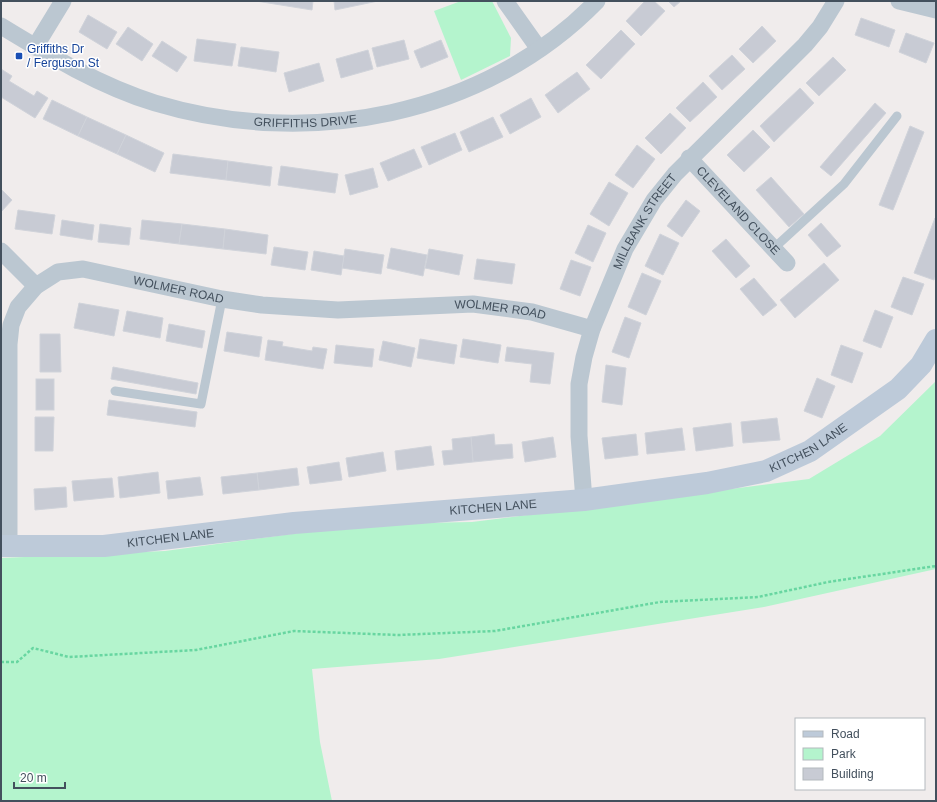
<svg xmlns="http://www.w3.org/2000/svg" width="937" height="802" viewBox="0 0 937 802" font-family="Arial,sans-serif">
  <rect width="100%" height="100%" fill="#f0ecec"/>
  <g fill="#b4f4cd">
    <path d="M461 1H492L511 38 510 56 461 80 434 11Z"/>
    <path d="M936 381V569L764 607 439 659 312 669 320 742 332 801H1V558L165 551 367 524 472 522 809 479 880 436Z"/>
  </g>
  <g fill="#c8cbd4" stroke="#d0d3da">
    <path d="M256 1H313L312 10Z"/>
    <path d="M334 1H378L335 10Z"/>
    <path d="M645 1H654L665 11 641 36 626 21Z"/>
    <path d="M668 1H681L674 7Z"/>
    <path d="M88 15 117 32 107 49 79 32Z"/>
    <path d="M861 18 895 30 889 47 855 35Z"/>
    <path d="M762 26 776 41 753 63 739 49Z"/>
    <path d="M128 27 153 44 142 61 116 44Z"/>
    <path d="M621 30 635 44 601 79 586 65Z"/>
    <path d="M906 33 934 43 926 63 899 52Z"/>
    <path d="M197 39 236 44 232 66 194 61Z"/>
    <path d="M404 40 409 59 377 67 372 48Z"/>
    <path d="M441 40 448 57 421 68 414 51Z"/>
    <path d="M162 41 187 57 177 72 152 56Z"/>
    <path d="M241 47 279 52 276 72 238 66Z"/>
    <path d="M368 50 373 69 341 78 336 59Z"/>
    <path d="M732 55 745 69 722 90 709 76Z"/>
    <path d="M833 57 846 70 819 96 806 83Z"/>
    <path d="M319 63 324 81 289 92 284 73Z"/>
    <path d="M1 69 12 76 9 81 34 96 37 91 48 98 35 118 1 97Z"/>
    <path d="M577 72 590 89 558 113 545 95Z"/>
    <path d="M703 82 717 97 690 122 676 108Z"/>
    <path d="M800 88 814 103 774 142 760 126Z"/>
    <path d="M531 98 541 117 510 134 500 115Z"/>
    <path d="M52 100 87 117 78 136 43 119Z"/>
    <path d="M875 103 886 113 831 176 820 167Z"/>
    <path d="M670 113 686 128 661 154 645 138Z"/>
    <path d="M87 117 126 135 117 154 78 136Z"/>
    <path d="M493 117 503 137 469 152 460 132Z"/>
    <path d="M910 126 924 132 893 210 879 205Z"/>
    <path d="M753 130 770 147 744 172 727 155Z"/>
    <path d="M455 133 462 150 429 165 421 147Z"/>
    <path d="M126 135 164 153 155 172 117 154Z"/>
    <path d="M637 145 655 159 633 188 615 175Z"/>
    <path d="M414 149 422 167 388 181 380 163Z"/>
    <path d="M173 154 228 161 226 180 170 173Z"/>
    <path d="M228 161 272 167 270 186 226 180Z"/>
    <path d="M281 166 338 174 335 193 278 185Z"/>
    <path d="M373 168 378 187 350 195 345 175Z"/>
    <path d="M771 177 804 214 789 227 756 190Z"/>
    <path d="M609 182 628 193 609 226 590 214Z"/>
    <path d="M1 189 12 200 1 212Z"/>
    <path d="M686 200 700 211 682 237 667 226Z"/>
    <path d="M18 210 55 215 52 234 15 229Z"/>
    <path d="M935 218 936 275 934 280 914 273Z"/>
    <path d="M62 220 94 225 92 240 60 235Z"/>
    <path d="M142 220 182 224 179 244 140 239Z"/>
    <path d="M821 223 841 246 827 257 808 235Z"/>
    <path d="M100 224 131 228 129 245 98 242Z"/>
    <path d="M182 224 225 229 223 249 179 244Z"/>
    <path d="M588 225 606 233 593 262 575 253Z"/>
    <path d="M225 229 268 235 266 254 223 249Z"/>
    <path d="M660 234 679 243 663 275 645 266Z"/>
    <path d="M726 239 750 266 736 278 712 251Z"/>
    <path d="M274 247 308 252 305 270 271 265Z"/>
    <path d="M391 248 427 255 423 276 387 268Z"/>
    <path d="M345 249 384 255 381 274 342 268Z"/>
    <path d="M429 249 463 255 459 275 425 268Z"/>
    <path d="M314 251 344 256 341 275 311 270Z"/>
    <path d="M477 259 515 264 512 284 474 279Z"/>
    <path d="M571 260 591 267 580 296 560 289Z"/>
    <path d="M824 263 839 280 795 318 780 300Z"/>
    <path d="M642 273 661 281 646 315 628 307Z"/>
    <path d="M903 277 924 284 912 315 891 307Z"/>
    <path d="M754 278 777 305 763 316 740 289Z"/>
    <path d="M79 303 119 310 114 336 74 328Z"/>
    <path d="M875 310 893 317 881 348 863 341Z"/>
    <path d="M127 311 163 318 160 338 123 331Z"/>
    <path d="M625 317 641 323 629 358 612 352Z"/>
    <path d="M169 324 205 331 202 348 166 341Z"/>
    <path d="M227 332 262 337 259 357 224 351Z"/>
    <path d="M40 334H60L61 372H40Z"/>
    <path d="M420 339 457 345 454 364 417 358Z"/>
    <path d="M463 339 501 345 498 363 460 357Z"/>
    <path d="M268 340 283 342 282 346 312 351 313 347 327 349 323 369 265 360Z"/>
    <path d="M383 341 415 348 411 367 379 360Z"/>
    <path d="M336 345 374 349 372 367 334 363Z"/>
    <path d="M841 345 863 353 852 383 831 375Z"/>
    <path d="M507 347 554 353 550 384 530 382 532 364 505 361Z"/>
    <path d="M606 365 626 368 622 405 602 402Z"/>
    <path d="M113 367 198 383 196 394 111 379Z"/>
    <path d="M817 378 835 386 822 418 804 411Z"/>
    <rect x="36" y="379" width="18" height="31"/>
    <path d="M109 400 197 412 195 427 107 415Z"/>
    <path d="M35 417H54L53 451H35Z"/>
    <path d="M777 418 780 440 743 443 741 422Z"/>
    <path d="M731 423 733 446 696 451 693 428Z"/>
    <path d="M682 428 685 450 647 454 645 433Z"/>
    <path d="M494 434 495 445 512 444 513 458 473 462 471 437Z"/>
    <path d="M636 434 638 455 605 459 602 438Z"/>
    <path d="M471 437 473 462 444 465 442 451 453 450 452 439Z"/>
    <path d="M553 437 556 457 525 462 522 442Z"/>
    <path d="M431 446 434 465 397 470 395 451Z"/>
    <path d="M383 452 386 471 349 477 346 458Z"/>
    <path d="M339 462 342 480 310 484 307 467Z"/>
    <path d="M297 468 299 485 259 490 257 473Z"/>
    <path d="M158 472 160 493 120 498 118 477Z"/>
    <path d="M257 473 259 490 223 494 221 477Z"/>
    <path d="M200 477 203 495 168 499 166 481Z"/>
    <path d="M112 478 114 497 74 501 72 481Z"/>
    <path d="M66 487 67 507 35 510 34 489Z"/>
  </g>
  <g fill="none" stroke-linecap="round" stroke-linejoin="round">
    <path stroke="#68d6a1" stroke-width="2.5" stroke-dasharray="3 2" stroke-linecap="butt" d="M1 662H17L33 648 69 657 196 650 294 631 398 635 495 631 660 602 758 597 828 582 936 566"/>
    <g stroke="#bbc7d1" stroke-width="9">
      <path d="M773 249 844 184 897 116"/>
      <path d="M115 391 201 404 222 299"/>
    </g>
    <g stroke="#bbc7d1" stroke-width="17">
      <path d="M505 1 539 49"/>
      <path d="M899 1 936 10"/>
      <path id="s1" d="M1 26C50 56 100 86 155 103 308 149 484 117 597 1"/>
      <path d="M35 47 63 1"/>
      <path id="s2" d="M689 158 787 263"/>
      <path d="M1 251 36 286"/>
      <path id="s3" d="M584 500 579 436V384L584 357 592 329 625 249 654 200 675 174 805 45 820 27 836 1"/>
      <path id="s4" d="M9 547V344L11 325 18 307 36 286 58 272 83 269 222 299 262 305 338 310 473 304 532 312 592 329"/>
    </g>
    <path stroke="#bdcad9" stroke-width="22" id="s5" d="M1 546H104L294 523 584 500 707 483 766 471 810 451 898 389 921 365 936 340"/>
  </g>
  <rect fill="#1a4fb4" stroke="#fff" stroke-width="1.5" x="15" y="52" width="8" height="8" rx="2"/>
  <g text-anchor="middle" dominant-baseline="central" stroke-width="3" stroke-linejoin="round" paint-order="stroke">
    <g font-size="12" fill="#164399" stroke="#fff" text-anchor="start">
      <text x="27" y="49">Griffiths Dr<tspan x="27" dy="14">/ Ferguson St</tspan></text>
    </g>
    <g font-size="12" fill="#43505d" stroke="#fff">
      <text stroke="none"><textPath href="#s1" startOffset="325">GRIFFITHS DRIVE</textPath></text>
      <text stroke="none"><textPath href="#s2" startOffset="72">CLEVELAND CLOSE</textPath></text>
      <text stroke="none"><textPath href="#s3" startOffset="293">MILLBANK STREET</textPath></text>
      <text stroke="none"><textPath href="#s4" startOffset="418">WOLMER ROAD</textPath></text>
      <text stroke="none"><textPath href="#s4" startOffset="742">WOLMER ROAD</textPath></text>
      <text stroke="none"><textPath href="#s5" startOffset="818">KITCHEN LANE</textPath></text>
      <text stroke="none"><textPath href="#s5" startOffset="494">KITCHEN LANE</textPath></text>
      <text stroke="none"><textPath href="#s5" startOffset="170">KITCHEN LANE</textPath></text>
    </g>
  </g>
  <rect width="937" height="802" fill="none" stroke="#43505d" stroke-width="4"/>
  <rect x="795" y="718" width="130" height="72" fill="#ffffff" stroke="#b4b9be"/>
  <rect x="803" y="731" width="20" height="6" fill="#bdcad9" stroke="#b4b9be"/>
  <text x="831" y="738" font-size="12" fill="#43505d">Road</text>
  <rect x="803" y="748" width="20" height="12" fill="#b4f4cd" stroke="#b4b9be"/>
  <text x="831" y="758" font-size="12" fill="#43505d">Park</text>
  <rect x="803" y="768" width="20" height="12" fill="#c8cbd4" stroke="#b4b9be"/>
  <text x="831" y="778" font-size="12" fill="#43505d">Building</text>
  <path d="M14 782v6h51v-6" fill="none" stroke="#43505d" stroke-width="2"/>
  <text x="20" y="782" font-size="12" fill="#43505d" stroke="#ffffff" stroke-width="3" paint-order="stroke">20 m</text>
</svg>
